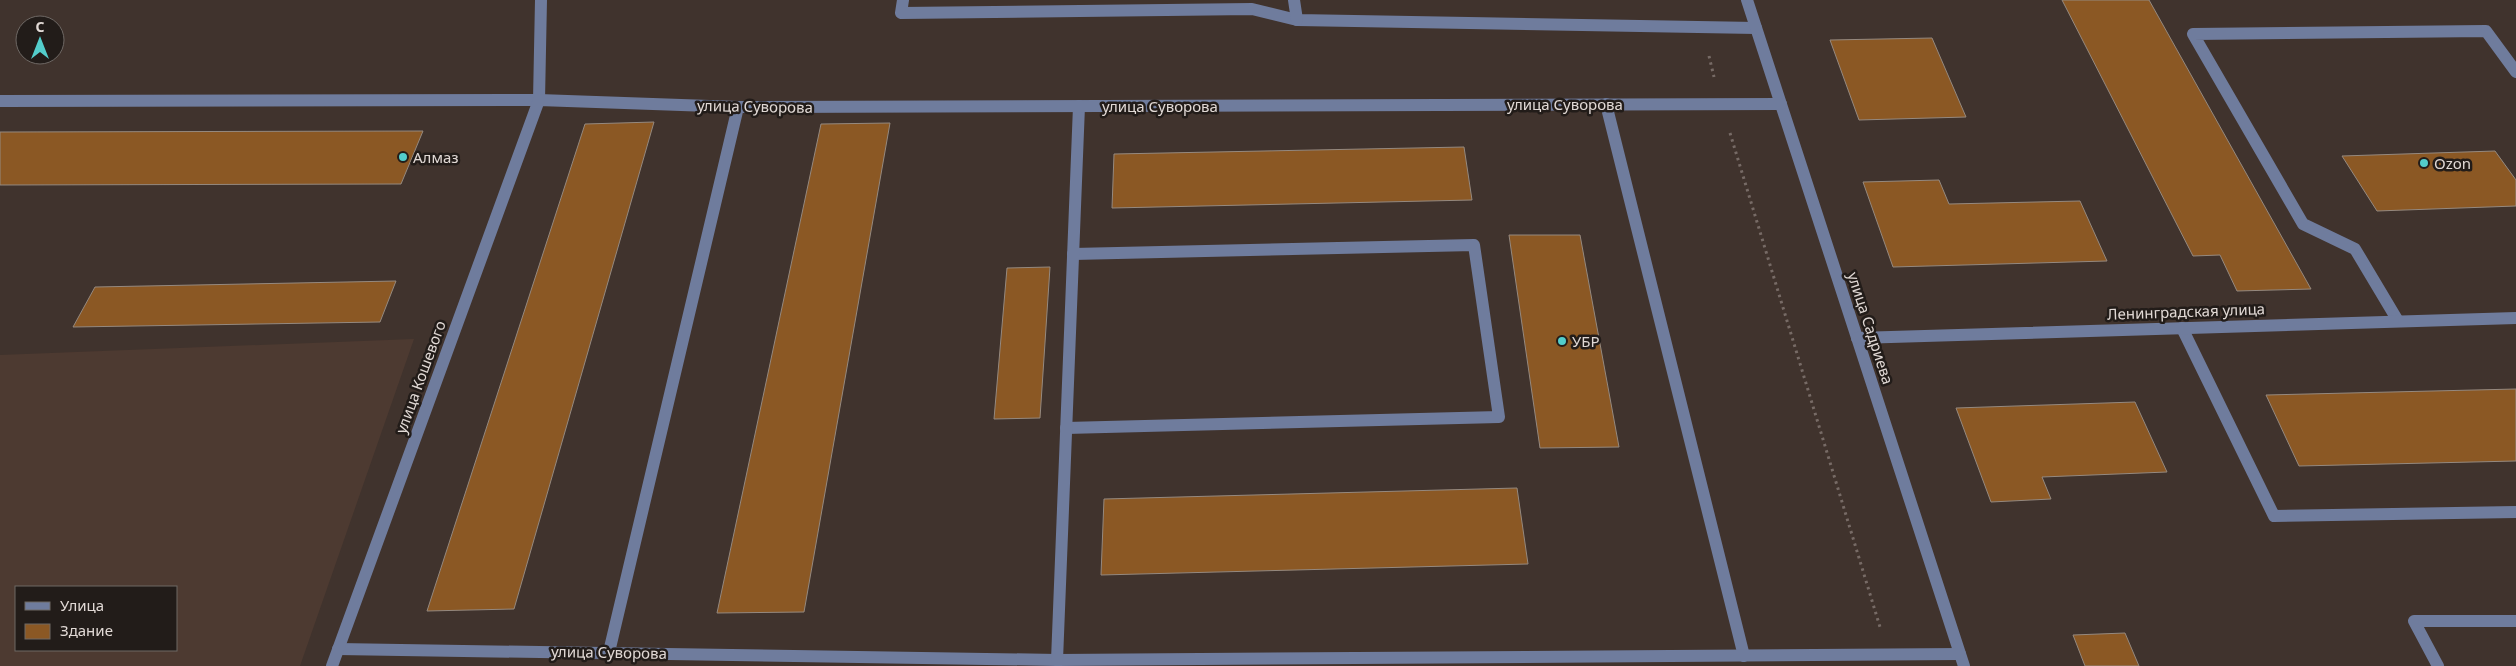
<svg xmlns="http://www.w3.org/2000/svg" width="2516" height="666" viewBox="0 0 2516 666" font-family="'Noto Sans',sans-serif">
  <rect width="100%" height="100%" fill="#40332d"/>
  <path fill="#4d3a31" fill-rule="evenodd" d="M414 339 300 666H0V355ZM16 587H176V650H16Z"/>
  <g fill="#8b5824" stroke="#95897f">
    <path d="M2062 0H2149L2311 289 2237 291 2220 255 2193 256Z"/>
    <path d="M1932 38 1966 117 1859 120 1830 40Z"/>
    <path d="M654 122 514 609 427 611 585 124Z"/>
    <path d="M890 123 804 612 717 613 821 124Z"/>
    <path d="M423 131 401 184 0 185V132Z"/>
    <path d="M1464 147 1472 200 1112 208 1114 154Z"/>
    <path d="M2495 151 2516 180V206L2377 211 2342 156Z"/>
    <path d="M1939 180 1949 204 2080 201 2107 261 1893 267 1863 182Z"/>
    <path d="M1509 235H1580L1619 447 1540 448Z"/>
    <path d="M1050 267 1040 418 994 419 1007 268Z"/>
    <path d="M396 281 380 322 73 327 95 287Z"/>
    <path d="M2516 389V461L2299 466 2266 395Z"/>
    <path d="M2135 402 2167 472 2042 477 2051 499 1991 502 1956 408Z"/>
    <path d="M1517 488 1528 564 1101 575 1104 499Z"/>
    <path d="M2125 633 2139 666H2085L2073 635Z"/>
  </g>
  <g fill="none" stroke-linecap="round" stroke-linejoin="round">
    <g stroke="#776b66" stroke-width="3" stroke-dasharray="2.5 4" stroke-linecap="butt">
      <path d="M1709 56 1714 77"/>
      <path d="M1730 133 1880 627"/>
    </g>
    <g stroke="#6f7c9d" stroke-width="12">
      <path d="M903 0 901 13 1252 9 1297 20 1756 28"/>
      <path d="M1294 0 1297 20"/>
      <path d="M1747 0 1964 666"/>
      <path d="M0 101 539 100 541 0"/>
      <path d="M1606 104 1744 656"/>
      <path d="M2398 321 2355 249 2303 224 2193 34 2486 31 2516 72"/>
      <path d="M2182 328 2274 516 2516 512"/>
      <path d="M1857 338 2516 318"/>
      <path d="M1066 428 1499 417 1474 245 1073 254"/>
      <path d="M338 649 1057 660 1960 654"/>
      <path d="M609 652 738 107"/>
      <path d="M1057 660 1079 106"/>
      <path d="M332 666 539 100 738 107 1781 104"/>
      <path d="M2438 666 2414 621H2516"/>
    </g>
  </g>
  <g fill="#53cdcb" stroke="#221c19" stroke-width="2">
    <circle cx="403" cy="157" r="5"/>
    <circle cx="2424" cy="163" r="5"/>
    <circle cx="1562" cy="341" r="5"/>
  </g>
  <g text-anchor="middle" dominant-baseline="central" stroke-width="5" stroke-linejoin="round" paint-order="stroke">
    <g font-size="15" fill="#e1d9d5" stroke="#221c19">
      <text x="1565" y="104">улица Суворова</text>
      <text transform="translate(755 106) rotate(1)">улица Суворова</text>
      <text x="1160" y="106">улица Суворова</text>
      <text transform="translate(2186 311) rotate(-2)">Ленинградская улица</text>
      <text transform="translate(1871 328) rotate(72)">улица Садриева</text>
      <text transform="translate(420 377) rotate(-70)">улица Кошевого</text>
      <text transform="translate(609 652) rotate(1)">улица Суворова</text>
    </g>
    <g font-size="15" fill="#e1d9d5" stroke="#221c19" text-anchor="start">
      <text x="413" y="157">Алмаз</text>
      <text x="2434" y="163">Ozon</text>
      <text x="1572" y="341">УБР</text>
    </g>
  </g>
  <rect x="15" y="586" width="162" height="65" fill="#221c19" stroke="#6e6864"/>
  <rect x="25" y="602" width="25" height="8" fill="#6f7c9d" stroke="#6e6864"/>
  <text x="60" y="611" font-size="15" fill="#e1d9d5">Улица</text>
  <rect x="25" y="624" width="25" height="15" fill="#8b5824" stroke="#6e6864"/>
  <text x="60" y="636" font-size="15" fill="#e1d9d5">Здание</text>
  <g transform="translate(40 40)"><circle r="24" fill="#221c19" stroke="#6e6864"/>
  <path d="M0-4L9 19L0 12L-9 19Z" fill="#53cdcb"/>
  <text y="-8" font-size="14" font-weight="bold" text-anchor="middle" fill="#e1d9d5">С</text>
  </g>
</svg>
